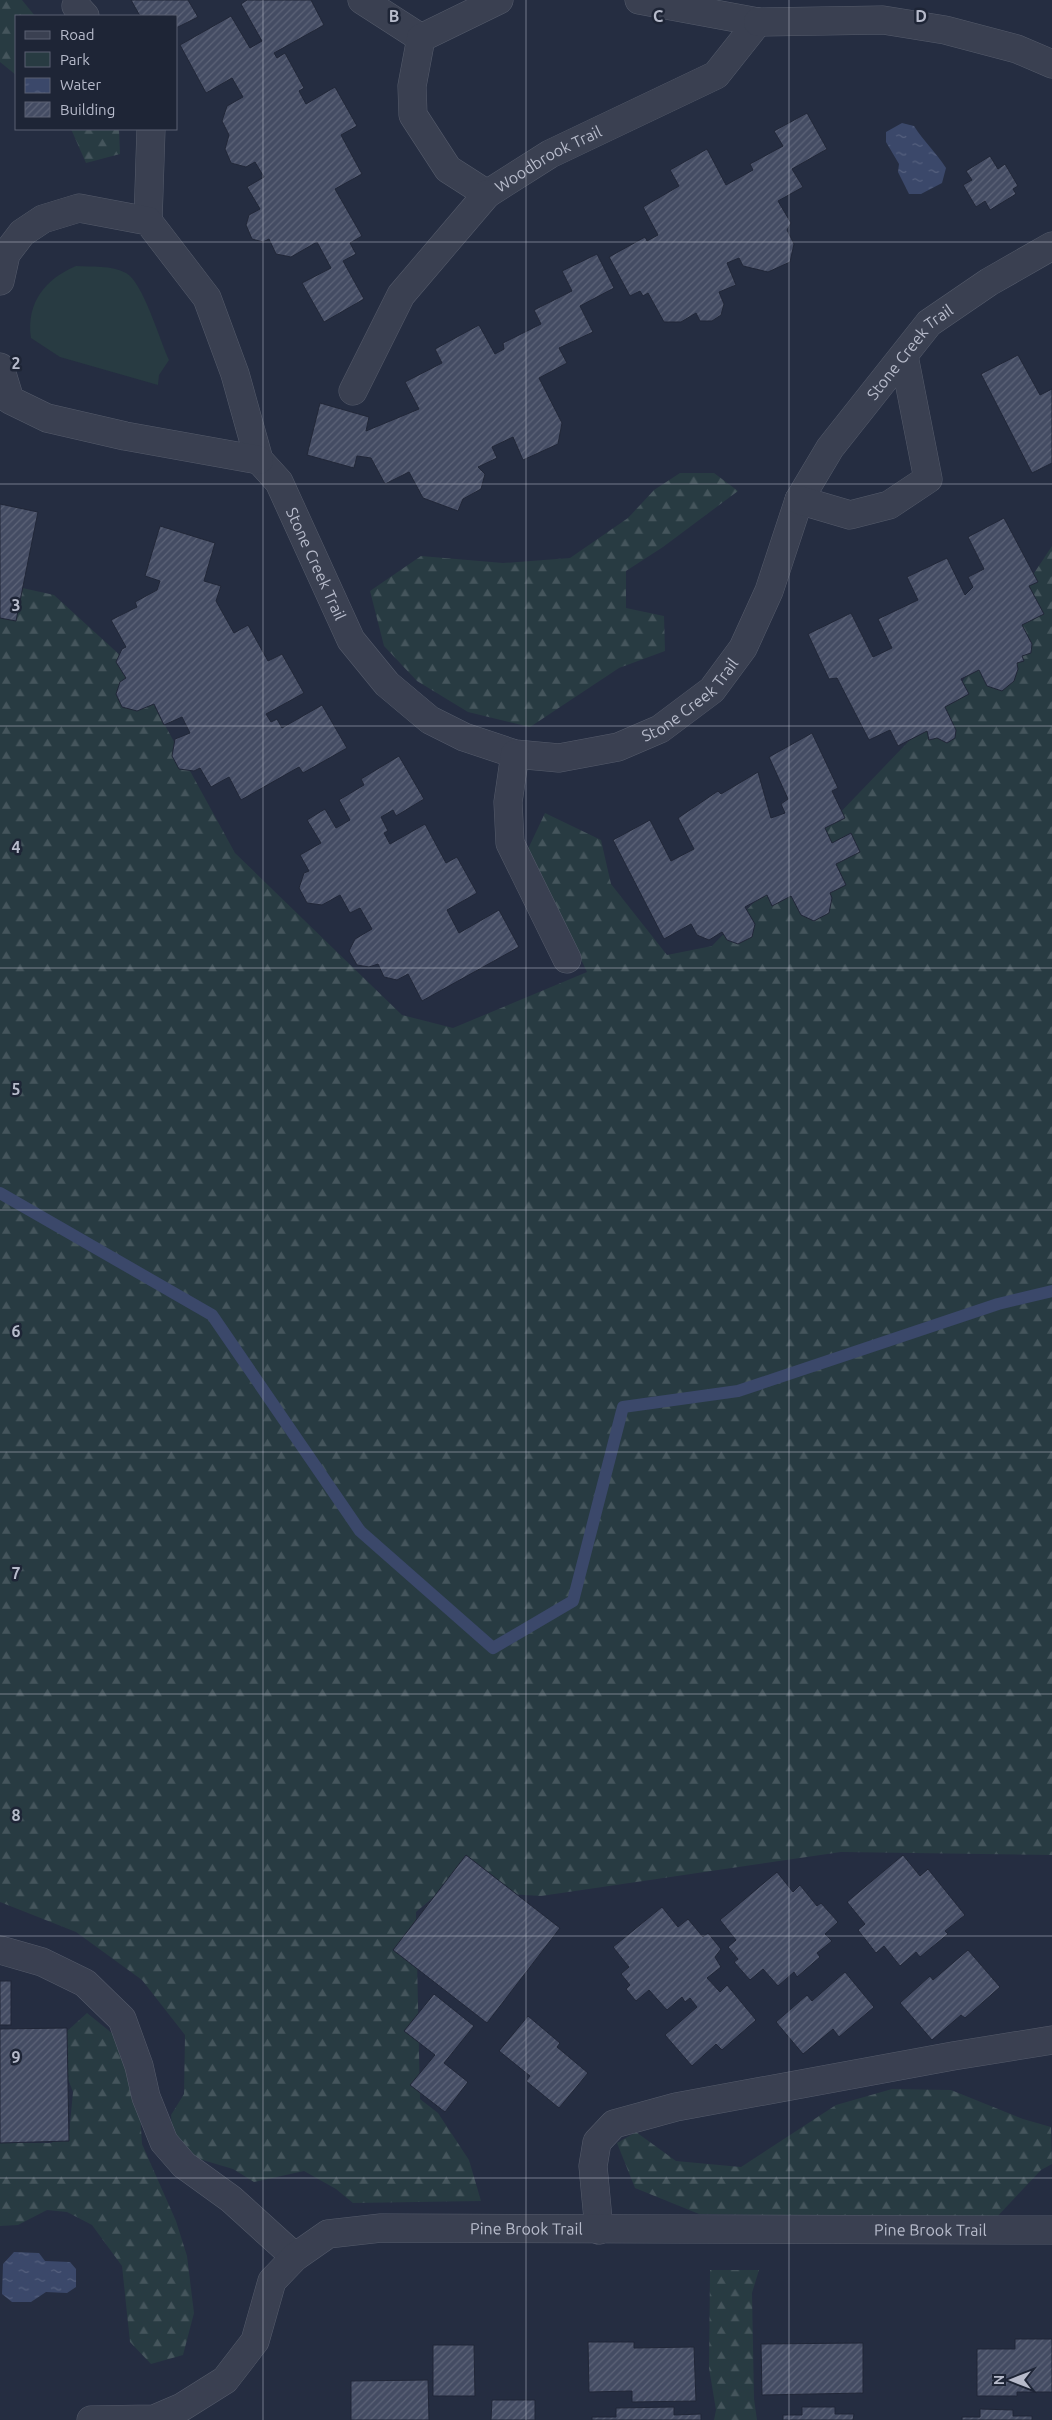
<svg xmlns="http://www.w3.org/2000/svg" width="1052" height="2420" viewBox="0 0 1052 2420" font-family="Ubuntu,sans-serif">
  <defs>
    <pattern id="forest-firs" width="22" height="20" patternUnits="userSpaceOnUse" patternTransform="scale(1.25)"><rect width="22" height="20" fill="#283b42"/><path d="M5 1l3.5 6h-7zM16 11l3.5 6h-7z" fill="#45555c"/></pattern>
    <pattern id="water-ripples" width="26" height="14" patternUnits="userSpaceOnUse" patternTransform="scale(1.25)"><rect width="26" height="14" fill="#3b486a"/><path d="M2 4q2-2 4 0t4 0M15 11q2-2 4 0t4 0" fill="none" stroke="#55607e"/></pattern>
    <pattern id="building-hatch" width="6" height="6" patternUnits="userSpaceOnUse" patternTransform="scale(1.25)"><rect width="6" height="6" fill="#444c63"/><path d="M-1 1l2-2M0 6l6-6M5 7l2-2" fill="none" stroke="#5d6478"/></pattern>
  </defs>
  <rect width="100%" height="100%" fill="#252d41"/>
  <path fill="#283b42" d="M76 266C91 267 112 265 126 273 143 282 160 341 169 360L159 375 158 385 60 357 31 338C26 303 45 279 76 266Z"/>
  <g fill="url(#forest-firs)">
    <path d="M0 0H22L35 16H16V75L0 62Z"/>
    <path d="M71 129H119L120 154 86 163Z"/>
    <path d="M680 473H714L738 491 663 547 626 571V608L664 616 665 651 619 668 530 727 468 712 417 681 384 646 370 591 421 556 503 563 570 558 628 518 654 490Z"/>
    <path d="M1052 546V1855L841 1852 541 1896 442 1890 416 1912 420 2099 438 2113 469 2160 481 2201 353 2203 336 2189 304 2171 254 2182 233 2169 199 2159 173 2140 171 2115 184 2094 185 2035 142 1980 76 1932 0 1902V583L54 595 133 667 235 853 402 1015 453 1028 587 972 528 849 545 813 601 840 611 884 667 955 712 946 955 693Z"/>
    <path d="M87 2013 123 2042 138 2081 142 2144 176 2221 187 2256 194 2313 183 2355 151 2364 130 2342 122 2266 92 2225 67 2212 47 2210 18 2225 0 2226V2143H51L69 2134 73 2092 54 2043Z"/>
    <path d="M892 2089 951 2090 1023 2119 1051 2127 1052 2164 1041 2170 993 2221 883 2217 699 2214 635 2188 617 2143 636 2132 676 2161 741 2167 836 2105Z"/>
    <path d="M710 2270H759L752 2293 754 2399 757 2420H714L716 2410 709 2368Z"/>
  </g>
  <g fill="url(#water-ripples)">
    <path d="M902 123 914 126C924 142 936 152 946 168L942 183 921 194H909L898 172 899 164 886 142V132Z"/>
    <path d="M14 2252 39 2253 45 2261 70 2262 76 2269V2287L67 2293 46 2292 31 2302H12L2 2294 3 2264Z"/>
  </g>
  <g fill="none" stroke-linecap="round" stroke-linejoin="round">
    <path stroke="#3b486a" stroke-width="12" d="M0 1193 212 1315 360 1531 493 1648 573 1601 623 1407 738 1391 998 1304 1052 1291"/>
  </g>
  <g fill="url(#building-hatch)" stroke="#212738">
    <path d="M131 0H188L198 17 176 28V16H140Z"/>
    <path d="M247 0H311L324 25 274 53 277 58 285 53 304 88 299 91 306 104 335 87 357 126 341 135 362 174 335 189 362 236 350 243 356 254 343 261 364 299 324 322 302 283 331 268 317 242 291 257 276 254 269 239 263 242 252 239 246 225 249 215 260 209 247 187 264 177 255 162 246 167 231 163 225 149 229 135 222 121 227 106 243 97 232 78 206 93 180 45 231 16 250 48 262 41 241 4Z"/>
    <path d="M807 113 827 149 792 169 803 187 778 201 791 223 787 230 794 244 790 262 768 272 743 266 739 258 727 263 736 285 719 292 724 304 721 315 712 321H700L696 313 681 322H664L648 293 643 296 640 291 630 296 609 257 645 237 647 241 658 235 643 207 679 186 670 170 707 149 726 185 753 170 750 164 783 146 774 131Z"/>
    <path d="M990 156 998 169 1005 164 1018 186 1013 189 1016 194 990 210 985 201 976 207 963 185 972 180 966 171Z"/>
    <path d="M597 254 614 288 580 306 593 332 559 348 567 363 539 378 562 423 558 444 523 460 513 437 492 447 497 458 478 467 485 474 481 489 463 499 458 511 423 498 409 472 385 484 371 458 357 456 354 468 307 455 320 403 369 417 366 431 419 409 405 382 442 363 435 349 479 325 495 354 504 349 503 343 541 324 534 310 572 291 562 271Z"/>
    <path d="M1018 355 1040 395 1052 389V463L1032 473 981 374Z"/>
    <path d="M0 504 38 512 16 621 0 618Z"/>
    <path d="M1004 518 1038 582 1029 586 1044 614 1022 625 1032 644 1031 653 1022 656 1024 661 1017 663 1018 669 1014 681 1002 691 987 686 979 670 961 679 969 694 945 707 956 730 955 738 947 743 937 738 929 740 927 731 898 746 890 730 869 740 837 678 829 679 808 634 851 613 873 657 892 648 878 619 918 600 907 577 947 558 965 595 973 587 968 577 984 569 968 537Z"/>
    <path d="M160 526 215 543 204 581 221 586 216 601 234 633 248 625 268 661 282 654 304 693 266 714 271 722 277 719 282 728 322 705 347 748 303 773 299 767 241 800 229 777 211 787 200 768 194 771 179 769 172 756 175 739 190 733 182 717 164 725 154 704 137 711 122 707 116 694 120 682 126 678 116 662 122 649 126 647 111 620 137 607 135 602 157 590 160 581 145 576Z"/>
    <path d="M812 733 838 788 832 791 845 818 825 828 832 843 851 833 860 852 836 864 846 885 830 893 832 898 829 913 814 921 801 915 791 896 772 906 767 895 745 907 755 924 752 937 738 944 727 940 722 932 709 940 697 935 691 924 664 939 613 840 650 820 671 861 694 849 678 818 718 791 721 794 758 772 771 818 785 813 781 804 788 799 769 757Z"/>
    <path d="M399 756 424 799 396 816 393 810 381 817 388 831 384 833 390 844 425 824 446 863 457 857 477 893 447 910 459 933 499 910 519 947 422 1001 408 974 397 980 384 977 378 964 369 967 357 965 349 951 355 939 372 929 360 908 350 913 340 895 322 905 307 903 299 888 304 873 309 871 300 855 321 843 307 820 325 809 336 828 350 820 339 800 364 785 361 779Z"/>
    <path d="M466 1855 560 1928 487 2023 393 1950Z"/>
    <path d="M903 1855 920 1876 928 1869 965 1915 945 1931 948 1934 920 1957 916 1952 900 1966 884 1946 876 1953 858 1930 865 1924 847 1902Z"/>
    <path d="M777 1872 793 1892 800 1885 817 1906 821 1903 838 1922 825 1934 832 1941 817 1953 820 1957 797 1977 794 1972 778 1986 763 1969 750 1980 734 1962 738 1959 728 1947 736 1940 720 1920Z"/>
    <path d="M662 1907 678 1927 688 1919 703 1937 708 1933 721 1949 715 1957 721 1967 707 1978 720 1992 727 1985 756 2020 722 2050 716 2044 692 2066 665 2035 697 2007 690 1998 685 2002 682 1997 667 2010 649 1990 636 2001 626 1989 630 1985 621 1974 629 1967 613 1947Z"/>
    <path d="M968 1950 1000 1987 965 2018 961 2015 932 2040 900 2003 930 1976 933 1980Z"/>
    <path d="M845 1972 874 2007 839 2037 833 2029 803 2054 776 2022 807 1995 812 2001Z"/>
    <rect x="0" y="1981" width="11" height="44"/>
    <path d="M434 1994 474 2026 444 2063 468 2082 445 2112 410 2085 435 2055 404 2031Z"/>
    <path d="M528 2016 560 2043 557 2047 588 2073 559 2108 526 2081 530 2076 499 2051Z"/>
    <path d="M67 2028 69 2141 0 2143V2029Z"/>
    <path d="M1015 2339H1052V2392H1017V2396H977V2349H1015Z"/>
    <path d="M588 2342H634V2348L694 2347 696 2401 632 2402V2391L589 2392Z"/>
    <path d="M863 2343V2393L762 2395 761 2344Z"/>
    <path d="M433 2345H474L475 2396H433Z"/>
    <path d="M428 2380 429 2420H351V2381Z"/>
    <path d="M492 2400H535V2420H491Z"/>
    <path d="M674 2407V2415L701 2414V2420H592V2417H616V2408Z"/>
    <path d="M802 2407H835V2414H854L853 2420H783V2415H802Z"/>
    <path d="M980 2409 1013 2410V2416H1032V2420H962V2417H980Z"/>
  </g>
  <g fill="none" stroke-linecap="round" stroke-linejoin="round">
    <defs>
      <g id="minor">
        <path d="M362 0 421 38"/>
        <path id="s1" d="M499 0 421 38 412 86 413 115 448 169 487 194 550 154 716 75 758 22 639 0"/>
        <path d="M76 6 85 16"/>
        <path d="M758 22 883 20 945 30 1017 49 1052 64"/>
        <path d="M148 221 151 129"/>
        <path id="s2" d="M0 281 6 254 22 233 43 219 79 208 148 221 207 298 235 374 259 460 279 482 351 640 387 684 430 720 464 737 515 754 559 758 618 747 660 729 712 690 743 648 769 591 799 500 830 448 929 323 989 282 1052 246"/>
        <path d="M0 367 10 400 47 418 125 436 259 460"/>
        <path d="M353 391 401 295 487 194"/>
        <path d="M799 500 850 515 889 505 928 479 904 356"/>
        <path d="M515 754 508 802 510 843 567 959"/>
        <path d="M0 1950 42 1962 85 1983 122 2019 139 2066 146 2097 164 2142 184 2165 231 2199 295 2257"/>
        <path d="M599 2230 593 2166 597 2142 614 2124 676 2107 953 2056 1052 2040"/>
        <path id="s3" d="M91 2420 154 2419 182 2407 225 2380 255 2341 272 2281 295 2257 328 2234 381 2228 1052 2230"/>
      </g>
    </defs>
    <use href="#minor" stroke="#555b6b" stroke-width="29"/>
    <use href="#minor" stroke="#3a4051" stroke-width="28"/>
  </g>
  <path fill="none" stroke="#b7bbcb" stroke-width="1" stroke-opacity="0.55" d="M263 0V2420M526 0V2420M789 0V2420M0 242H1052M0 484H1052M0 726H1052M0 968H1052M0 1210H1052M0 1452H1052M0 1694H1052M0 1936H1052M0 2178H1052"/>
  <g text-anchor="middle" dominant-baseline="central" stroke-width="5" stroke-linejoin="round" paint-order="stroke">
    <g font-size="16" fill="#b7bbcb" stroke="#1e2536">
      <text stroke="none"><textPath href="#s1" startOffset="346">Woodbrook Trail</textPath></text>
      <text stroke="none"><textPath href="#s2" startOffset="1474">Stone Creek Trail</textPath></text>
      <text stroke="none"><textPath href="#s2" startOffset="574">Stone Creek Trail</textPath></text>
      <text stroke="none"><textPath href="#s2" startOffset="1054">Stone Creek Trail</textPath></text>
      <text stroke="none"><textPath href="#s3" startOffset="528">Pine Brook Trail</textPath></text>
      <text stroke="none"><textPath href="#s3" startOffset="932">Pine Brook Trail</textPath></text>
    </g>
  </g>
  <g font-size="16" text-anchor="middle" font-weight="bold" fill="#b7bbcb" stroke="#1e2536" stroke-width="5" stroke-linejoin="round" paint-order="stroke">
    <text x="394" y="22">B</text>
    <text x="658" y="22">C</text>
    <text x="921" y="22">D</text>
    <text x="16" y="369">2</text>
    <text x="16" y="611">3</text>
    <text x="16" y="853">4</text>
    <text x="16" y="1095">5</text>
    <text x="16" y="1337">6</text>
    <text x="16" y="1579">7</text>
    <text x="16" y="1821">8</text>
    <text x="16" y="2063">9</text>
  </g>
  <rect x="15" y="15" width="162" height="115" fill="#1e2536" stroke="#5b6172"/>
  <rect x="25" y="31" width="25" height="8" fill="#3a4051" stroke="#5b6172"/>
  <text x="60" y="40" font-size="15" fill="#b7bbcb">Road</text>
  <rect x="25" y="52" width="25" height="15" fill="#283b42" stroke="#5b6172"/>
  <text x="60" y="65" font-size="15" fill="#b7bbcb">Park</text>
  <rect x="25" y="78" width="25" height="15" fill="url(#water-ripples)" stroke="#5b6172"/>
  <text x="60" y="90" font-size="15" fill="#b7bbcb">Water</text>
  <rect x="25" y="102" width="25" height="15" fill="url(#building-hatch)" stroke="#5b6172"/>
  <text x="60" y="115" font-size="15" fill="#b7bbcb">Building</text>
  <g transform="translate(1012 2380) rotate(270)" stroke="#1e2536" stroke-width="4" paint-order="stroke">
  <path d="M0-4L9 19L0 12L-9 19Z" fill="#b7bbcb"/>
  <text y="-8" font-size="14" font-weight="bold" text-anchor="middle" fill="#b7bbcb">N</text>
  </g>
</svg>
